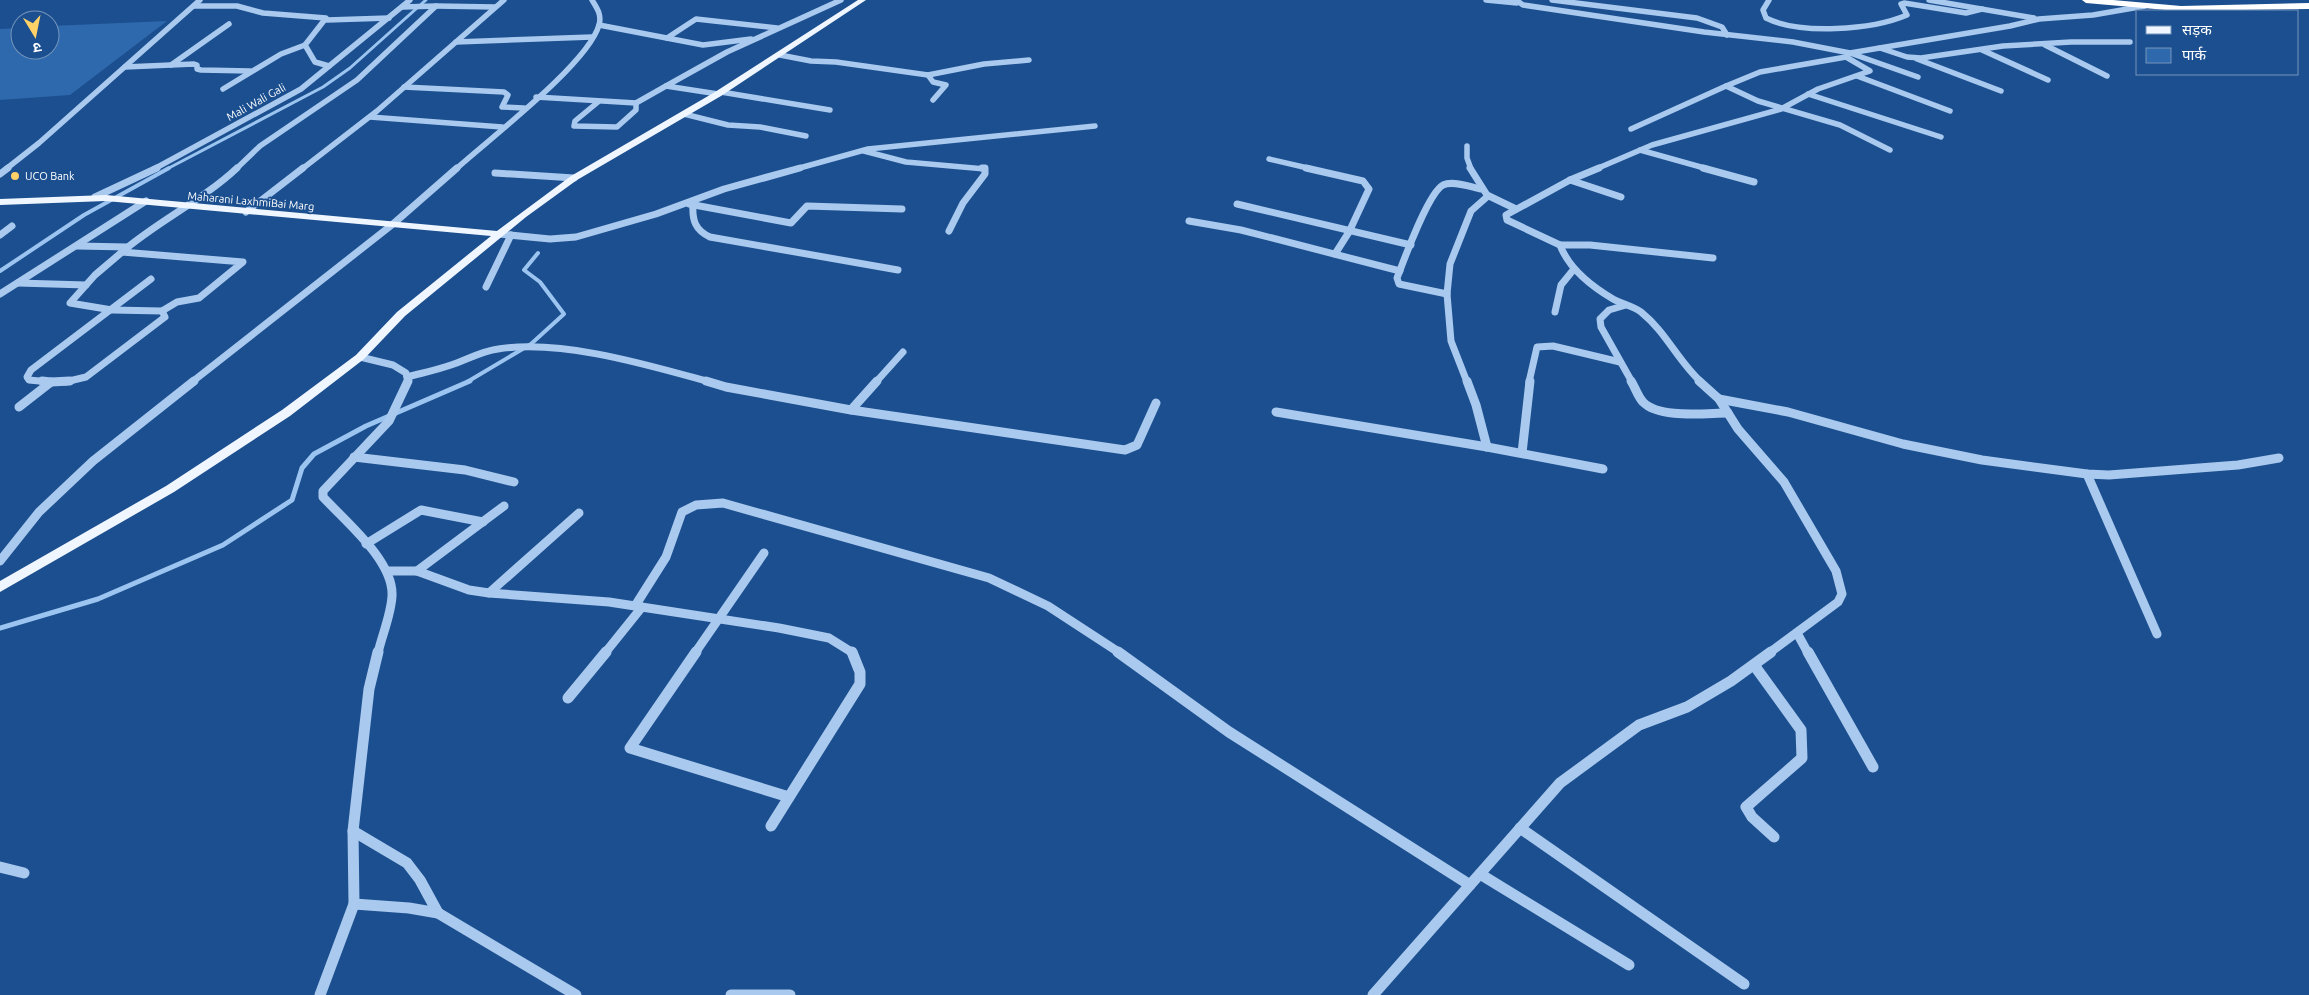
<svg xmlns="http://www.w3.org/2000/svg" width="2309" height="995" viewBox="0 0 2309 995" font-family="Ubuntu,'Noto Sans Devanagari',sans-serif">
  <rect width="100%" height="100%" fill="#1b4f8f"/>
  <path fill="#2e69ad" d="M167 21 70 95 0 100V29L20 28V50H50V26Z"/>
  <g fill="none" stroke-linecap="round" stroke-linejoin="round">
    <path stroke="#9cc4f0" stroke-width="3" d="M167 169 323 87 350 68 426 0"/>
    <g stroke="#9cc4f0" stroke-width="4">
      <path d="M0 271 84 215 169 168"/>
      <path d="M467 382 531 344 564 314 540 282 524 270 538 253"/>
    </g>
    <path stroke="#9cc4f0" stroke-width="5" d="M0 628 98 599 223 545 292 500 302 468 314 454 366 426 470 381"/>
    <g stroke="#a9c9ee" stroke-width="5.5">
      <path d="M1486 0 1517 3"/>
      <path d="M1516 0 1523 5 1704 32 1793 42 1850 53 1918 77"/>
      <path d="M1552 0 1697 18 1722 27 1727 35"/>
      <path d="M1769 0 1763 10 1766 18C1800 35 1872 30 1907 15L1901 4 1904 3 1966 13 1982 9"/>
      <path d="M1929 0 2034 18"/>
      <path d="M194 6H237L263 13 326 18 305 45 315 62 329 66"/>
      <path d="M436 6 495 7"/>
      <path d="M327 20 389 18"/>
      <path d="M599 25 703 45 751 39"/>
      <path d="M667 38 696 19 777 28"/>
      <path d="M456 42 592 37"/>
      <path d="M2045 45 2107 76"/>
      <path d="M1880 48 1907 57 1921 58 2003 46 2071 42H2130"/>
      <path d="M1982 50 2048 80"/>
      <path d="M780 55 811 61 836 62 928 75 984 64 1029 60"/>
      <path d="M1846 57 1760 72 1726 86 1758 101 1840 125 1890 150"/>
      <path d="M1917 59 2001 91"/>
      <path d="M171 65 229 24"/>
      <path d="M125 67 194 64 197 65V69L201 70 250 71"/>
      <path d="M928 75 933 82 946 85 933 100"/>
      <path d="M1857 76 1950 111"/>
      <path d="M404 87 504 92 508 95 502 107 524 108"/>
      <path d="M223 89 281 54 305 45"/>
      <path d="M721 92 830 110"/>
      <path d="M718 94 666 86 727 52 841 0"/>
      <path d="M1808 94 1941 137"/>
      <path d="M536 97 636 103 666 86"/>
      <path d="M598 102 575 121 574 126 617 127 636 110V103"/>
      <path d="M684 114 728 125 760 127 806 136"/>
      <path d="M370 117 502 127"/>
      <path d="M1631 129 1726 86"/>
      <path d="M1467 146V158L1471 169"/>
      <path d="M1640 150 1708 169"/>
      <path d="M864 151 906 162 985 169"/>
      <path d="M1269 159 1312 169"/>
      <path d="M6 169 39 143 200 0"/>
      <path d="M154 169 301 89 410 0"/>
      <path d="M236 169 260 146 357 80 436 6 403 7"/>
      <path d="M302 169 377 111 504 0"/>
      <path d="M456 169C489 139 588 64 599 25 602 15 597 8 592 0"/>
      <path d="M796 169 868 149 1095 126"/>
      <path d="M1596 169 1652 145 1781 109 1818 89 1870 71 1846 57 1850 53 2010 26 2039 19 2093 15 2145 6"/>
    </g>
    <g stroke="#a9c9ee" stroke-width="7">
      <path d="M1306 168 1363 181 1369 189 1349 232 1335 254"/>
      <path d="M1470 168 1487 195 1516 209"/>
      <path d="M1599 168 1570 180 1506 215 1507 220 1560 245C1569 269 1591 286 1613 299 1622 304 1633 306 1641 312 1666 332 1678 361 1701 382"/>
      <path d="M1703 168 1754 182"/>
      <path d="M495 173 574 178"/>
      <path d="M0 174 8 168"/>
      <path d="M1570 180 1621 197"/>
      <path d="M95 197 157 168"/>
      <path d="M689 204 791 223 807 206 902 209"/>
      <path d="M693 204C692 220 695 230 710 237L898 270"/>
      <path d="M1237 204 1411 245"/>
      <path d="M246 212 303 168"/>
      <path d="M1189 221 1241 230 1400 271"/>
      <path d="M949 231 963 203 985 174V168H982"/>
      <path d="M499 234 550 239 576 237 656 214 724 189 800 168"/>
      <path d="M0 235 12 226"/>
      <path d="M1560 245H1590L1713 258"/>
      <path d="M77 246 128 247"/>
      <path d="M122 252 243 262 199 298 177 302 162 311 112 310 70 303 95 275Z"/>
      <path d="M122 252C158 221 203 200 237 168"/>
      <path d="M18 283 86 285"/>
      <path d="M486 287 511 235"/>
      <path d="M0 294 146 201"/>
      <path d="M1447 294 1399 284 1397 278C1404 260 1428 193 1443 185 1453 180 1471 187 1481 189"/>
      <path d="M1626 305 1609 310 1600 319 1601 327 1632 382"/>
      <path d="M1555 312 1561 285 1574 269"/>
      <path d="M360 357 393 365 406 373 408 382"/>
      <path d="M407 377C422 373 437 370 451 365 466 360 482 351 498 349 562 339 648 365 710 382"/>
      <path d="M50 382 29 380 27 377 31 370 151 279"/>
      <path d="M51 382H56"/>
      <path d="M65 382 86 377 165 317 162 311"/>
      <path d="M192 382 393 224 457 168"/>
      <path d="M876 382 903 352"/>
      <path d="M1467 382 1451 341 1447 294 1450 264 1471 211 1488 196"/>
      <path d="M1529 382 1537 347 1553 346 1620 362"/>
    </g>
    <g stroke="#a9c9ee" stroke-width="9">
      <path d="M706 381 726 387 851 410 1125 450 1137 445 1156 403"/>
      <path d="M1467 381 1476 405 1487 447"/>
      <path d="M1631 381C1635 387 1638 397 1643 402 1659 419 1706 413 1728 413"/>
      <path d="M1699 381 1719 399 1738 429 1784 482 1836 571 1842 594 1838 602 1769 653"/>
      <path d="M51 382 70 381"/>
      <path d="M1719 399 1788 412 1903 444 1982 460 2087 474 2109 475 2238 465 2279 458"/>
      <path d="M19 407 51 382 42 381"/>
      <path d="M851 410 877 381"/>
      <path d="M1276 412 1487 447 1603 469"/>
      <path d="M1522 453 1530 381"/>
      <path d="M354 457 465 470 514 482"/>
      <path d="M2087 474 2157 634"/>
      <path d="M366 544 421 510 483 522"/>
      <path d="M0 561 39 512 93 461 194 381"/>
      <path d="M387 571H417L469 590 489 593 609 602 779 628 829 638 853 653"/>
      <path d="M417 571 504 506"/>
      <path d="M489 593 579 513"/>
      <path d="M635 606 666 557 682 512 696 505 723 503 989 578 1048 606 1120 653"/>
      <path d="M1797 633 1808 653"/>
      <path d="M378 653C382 635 391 615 392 596 394 561 346 522 323 497V491L389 421 408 381"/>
      <path d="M605 653 642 607"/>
      <path d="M695 653 764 553"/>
    </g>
    <g stroke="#a9c9ee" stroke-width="11">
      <path d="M696 652 630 748 789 797"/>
      <path d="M1118 652 1229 732 1470 885"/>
      <path d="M1808 652 1873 767"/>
      <path d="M1754 665 1801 730 1802 758 1746 807 1752 817 1774 837"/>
      <path d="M568 698 606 652"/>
      <path d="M771 826 860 684V672L852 652"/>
      <path d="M1520 828 1744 984"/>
      <path d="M353 831 407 863 420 880 438 913"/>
      <path d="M0 867 24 873"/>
      <path d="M1480 874 1629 965"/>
      <path d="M354 904 409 908 438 913 576 995"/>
      <path d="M320 995 354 904 353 831 369 689 378 652"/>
      <path d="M731 995H790"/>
      <path d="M1373 995 1560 783 1639 725 1687 707 1731 681 1771 652"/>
    </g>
    <path fill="#f0f6ff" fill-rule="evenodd" d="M858 0H866L721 96 577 180 526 217 405 316 364 359 290 416 174 492 0 592V581L166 486 282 410 356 355 397 312 491 236 106 201 0 205V199L106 195 497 231 571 176 715 92Z"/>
    <path fill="#fff" fill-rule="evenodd" d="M2082 0H2113L2181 6 2309 3V9L2178 11 2086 3Z"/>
  </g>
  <circle fill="#ffd166" stroke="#1b4f8f" stroke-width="2" cx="15" cy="176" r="5"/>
  <g text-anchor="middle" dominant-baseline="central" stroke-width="4" stroke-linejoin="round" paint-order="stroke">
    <g font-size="11" fill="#fff" stroke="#1b4f8f">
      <text transform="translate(256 102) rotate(-29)">Mali Wali Gali</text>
      <text transform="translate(251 201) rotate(5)">Maharani LaxhmiBai Marg</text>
    </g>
    <g font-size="11" fill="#fff" stroke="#1b4f8f" text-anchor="start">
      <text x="25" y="176">UCO Bank</text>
    </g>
  </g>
  <rect x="2136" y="10" width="162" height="65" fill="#1b4f8f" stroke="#7695bc"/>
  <rect x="2146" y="26" width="25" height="8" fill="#f0f6ff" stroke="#7695bc"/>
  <text x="2182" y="35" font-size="15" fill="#ffffff">सड़क</text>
  <rect x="2146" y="48" width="25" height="15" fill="#2e69ad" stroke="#7695bc"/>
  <text x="2182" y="60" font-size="15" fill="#ffffff">पार्क</text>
  <g transform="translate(35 35) rotate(170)"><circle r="24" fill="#1b4f8f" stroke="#7695bc"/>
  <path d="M0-4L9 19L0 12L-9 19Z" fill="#ffd166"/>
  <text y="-8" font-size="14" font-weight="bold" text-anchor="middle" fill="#ffffff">उ</text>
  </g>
</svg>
